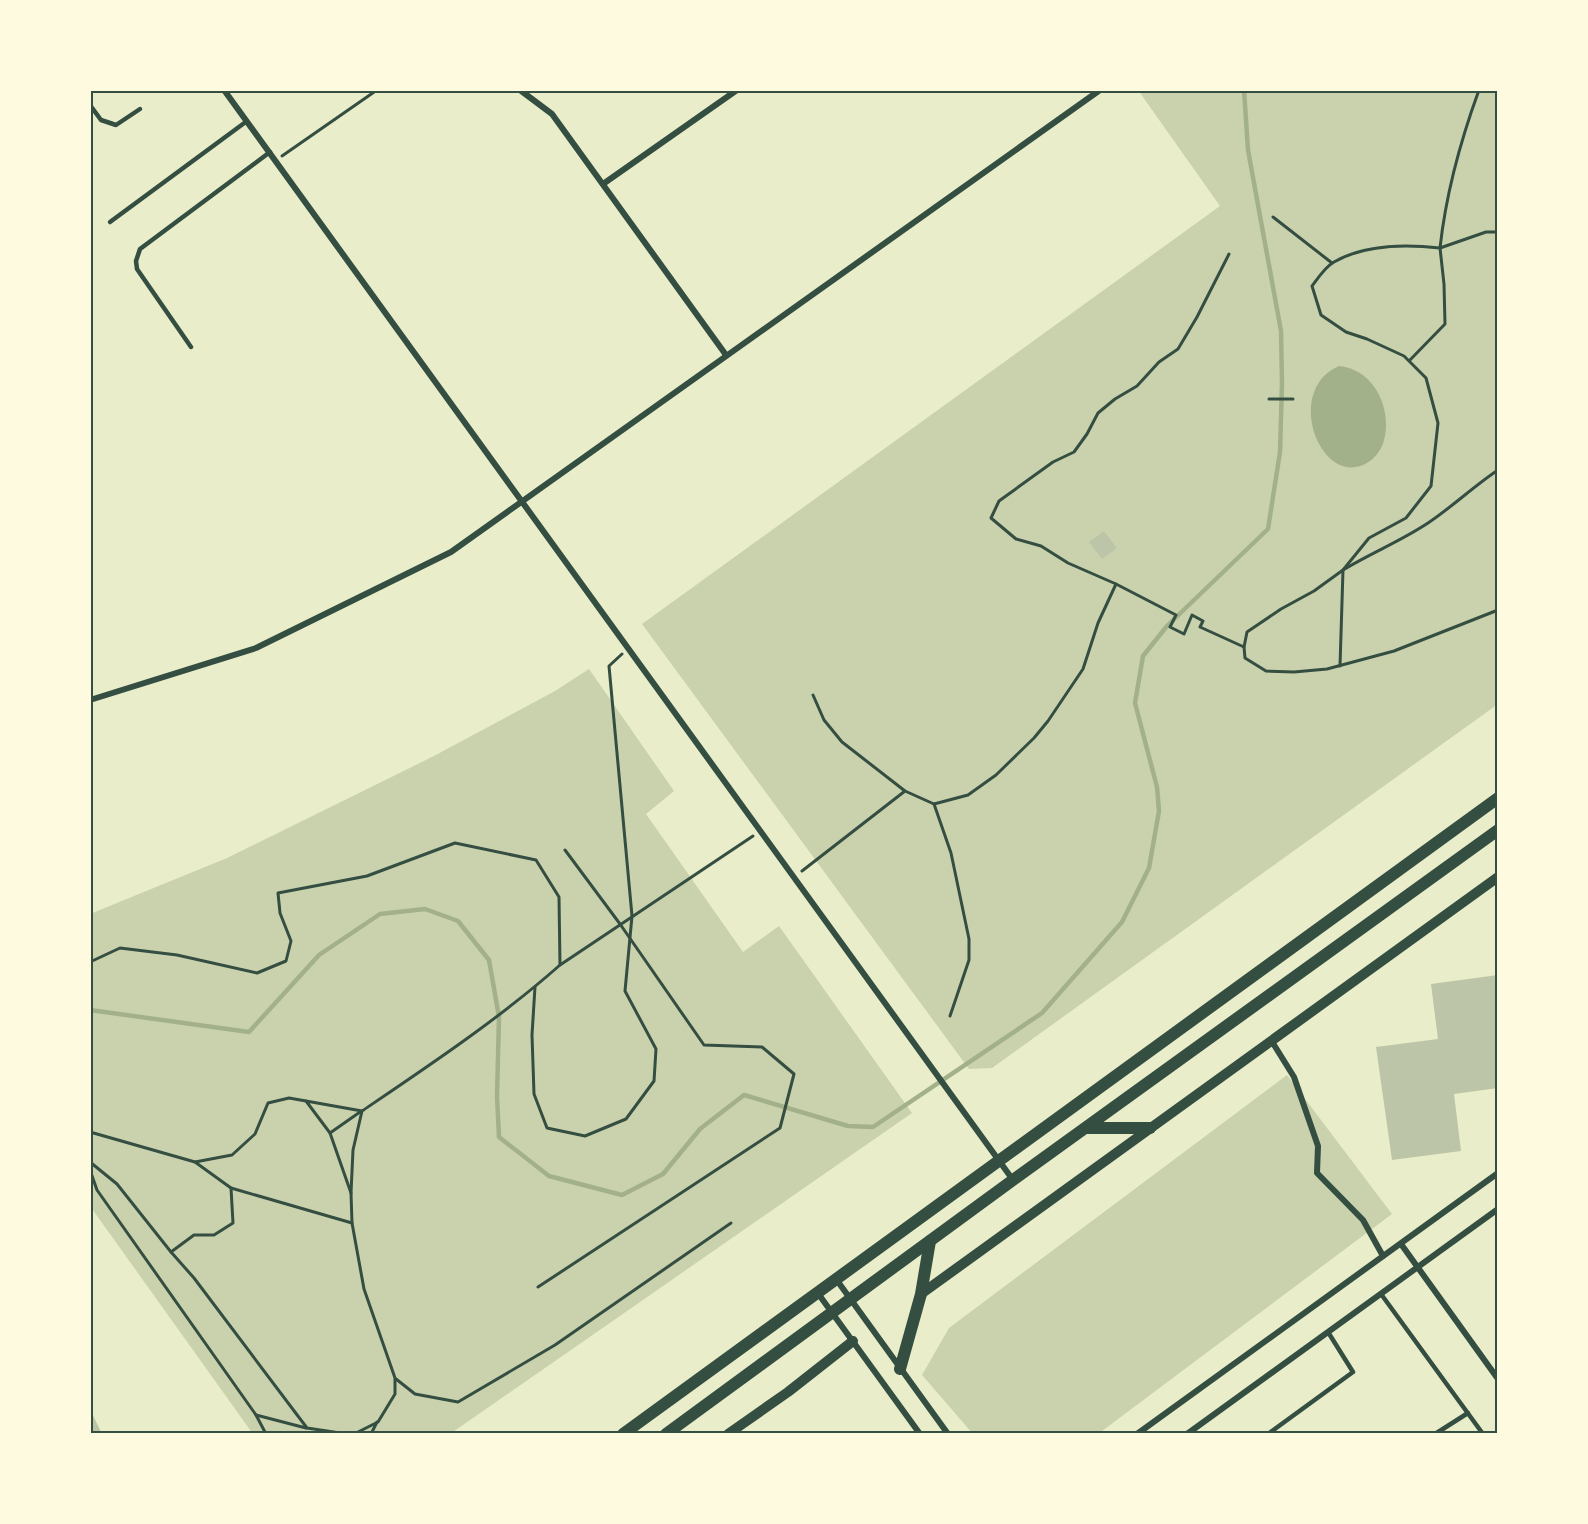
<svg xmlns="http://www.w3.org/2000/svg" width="1588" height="1524" viewBox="0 0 1588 1524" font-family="'Roboto Condensed',sans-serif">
  <rect width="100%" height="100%" fill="#e9edc9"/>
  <g fill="#cad2ad">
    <path d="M1138 90H1498V704L992 1068 969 1069 642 624 1220 206Z"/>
    <path d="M589 669 674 791 646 814 743 952 779 926 912 1113 450 1434H253L90 1206V914L227 858 432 757 555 691Z"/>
    <path d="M1287 1075 1392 1214 1098 1434H973L922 1375 949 1328Z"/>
  </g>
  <path fill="#a3b18a" d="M1339 366C1369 369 1386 397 1386 425 1386 440 1381 453 1370 461 1323 494 1281 391 1339 366Z"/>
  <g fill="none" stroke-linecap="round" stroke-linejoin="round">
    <path stroke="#a3b18a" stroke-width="4.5" d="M90 1010 249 1032 319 955 380 914 425 909 458 921 489 960 499 1017 497 1096 499 1137 549 1176 622 1195 663 1174 700 1129 744 1095 848 1126 873 1127 1042 1013 1122 922 1149 868 1159 811 1157 787 1135 703 1143 656 1167 626 1268 529 1280 452 1282 383 1281 331 1248 150 1244 90"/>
  </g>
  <g fill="#bcc5a7">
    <path d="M1104 531 1117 548 1102 559 1089 542Z"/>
    <path d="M1498 975V1088L1454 1094 1461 1151 1392 1160 1376 1047 1438 1039 1431 984Z"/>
    <path d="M90 1409 102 1434H90Z"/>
  </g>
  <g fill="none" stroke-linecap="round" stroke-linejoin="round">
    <g stroke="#344e41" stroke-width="3">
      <path d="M1479 90C1460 142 1446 193 1440 248L1486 232H1498"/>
      <path d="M282 156 377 90"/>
      <path d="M1273 217 1332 263"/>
      <path d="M1229 254 1197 317 1178 349 1159 362 1137 386 1115 399 1098 413 1087 434 1074 452 1053 462 999 501 991 518 1016 539 1041 546 1068 563 1116 584 1176 615 1170 627 1184 634 1192 615 1203 621 1200 627 1244 647"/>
      <path d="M1409 361 1445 324 1444 284 1440 248C1405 244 1365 244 1334 262 1325 267 1318 278 1312 286L1321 315 1346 332 1367 339 1404 356 1426 378 1438 423 1431 486 1406 518 1369 538 1343 570 1314 591 1281 609 1247 632 1244 647 1245 658 1266 671 1294 672 1327 669 1394 651 1498 610"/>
      <path d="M1269 399H1293"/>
      <path d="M1340 666 1343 570C1371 553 1401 541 1428 523 1452 507 1474 486 1498 470"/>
      <path d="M813 695 824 720 842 742 905 791"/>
      <path d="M934 804 951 853 969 939V960L950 1016"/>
      <path d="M802 871 905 791 934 804 968 795 996 775 1034 738 1048 721 1083 669 1098 623 1116 584"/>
      <path d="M90 962 120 948 177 955 257 973 286 961 291 941 280 913 278 893 367 876 455 843 536 860 559 897 560 965"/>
      <path d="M535 987 532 1035 534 1094 547 1128 585 1136 626 1119 654 1081 656 1049 625 991 632 916 609 666 622 654"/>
      <path d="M90 1132 195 1162 231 1188 233 1223 214 1235H194L171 1252 194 1278 307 1428 347 1434"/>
      <path d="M330 1133 360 1112"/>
      <path d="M90 1162 117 1184 171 1252"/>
      <path d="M195 1162 232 1155 255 1134 268 1103 289 1098 306 1101"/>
      <path d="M90 1170 97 1190 256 1415 266 1434"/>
      <path d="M231 1188 352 1223"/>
      <path d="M351 1193 353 1150 362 1111C430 1065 499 1019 560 965L753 836"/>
      <path d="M538 1287 780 1128 794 1074 762 1047 704 1045 620 924 565 850"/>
      <path d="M396 1379 415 1394 458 1402 555 1345 731 1223"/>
      <path d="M256 1415 306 1428"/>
      <path d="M354 1434 378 1422 395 1394V1378L364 1289 352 1223 351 1193 330 1133 306 1101 362 1111"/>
      <path d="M371 1434 377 1422"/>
    </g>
    <g stroke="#344e41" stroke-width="4.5">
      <path d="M90 105 101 120 116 125 140 109"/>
      <path d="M110 222 247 121"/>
      <path d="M191 347 137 269 136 261 140 249 270 152"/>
      <path d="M1381 1294 1483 1434"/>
      <path d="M1268 1434 1353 1372 1328 1332"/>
      <path d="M1435 1434 1468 1413"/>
    </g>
    <g stroke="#344e41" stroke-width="6">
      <path d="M224 90 1013 1180"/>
      <path d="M520 90 552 114 726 355"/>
      <path d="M603 184 737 90"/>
      <path d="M90 700 256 648 451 552 1100 90"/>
      <path d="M1271 1040 1294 1077 1318 1146 1317 1173 1363 1220 1383 1256"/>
      <path d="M1401 1244 1498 1379"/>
      <path d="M836 1279 948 1434"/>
      <path d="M817 1292 920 1434"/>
      <path d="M1137 1434 1498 1173"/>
      <path d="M1187 1434 1498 1209"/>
    </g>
    <g stroke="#344e41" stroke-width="10">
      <path d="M921 1294 1498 877"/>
      <path d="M728 1434 788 1392 853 1341"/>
    </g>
    <g stroke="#344e41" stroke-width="12">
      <path d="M1086 1128H1150"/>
      <path d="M900 1369 921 1294 930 1241"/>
      <path d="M623 1434 1498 798"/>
      <path d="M666 1434 1013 1180 1498 830"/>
    </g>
  </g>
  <rect width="1588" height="1524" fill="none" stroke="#fefae0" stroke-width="183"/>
  <rect x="92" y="92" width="1404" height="1340" fill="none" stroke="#344e41" stroke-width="2"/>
</svg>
